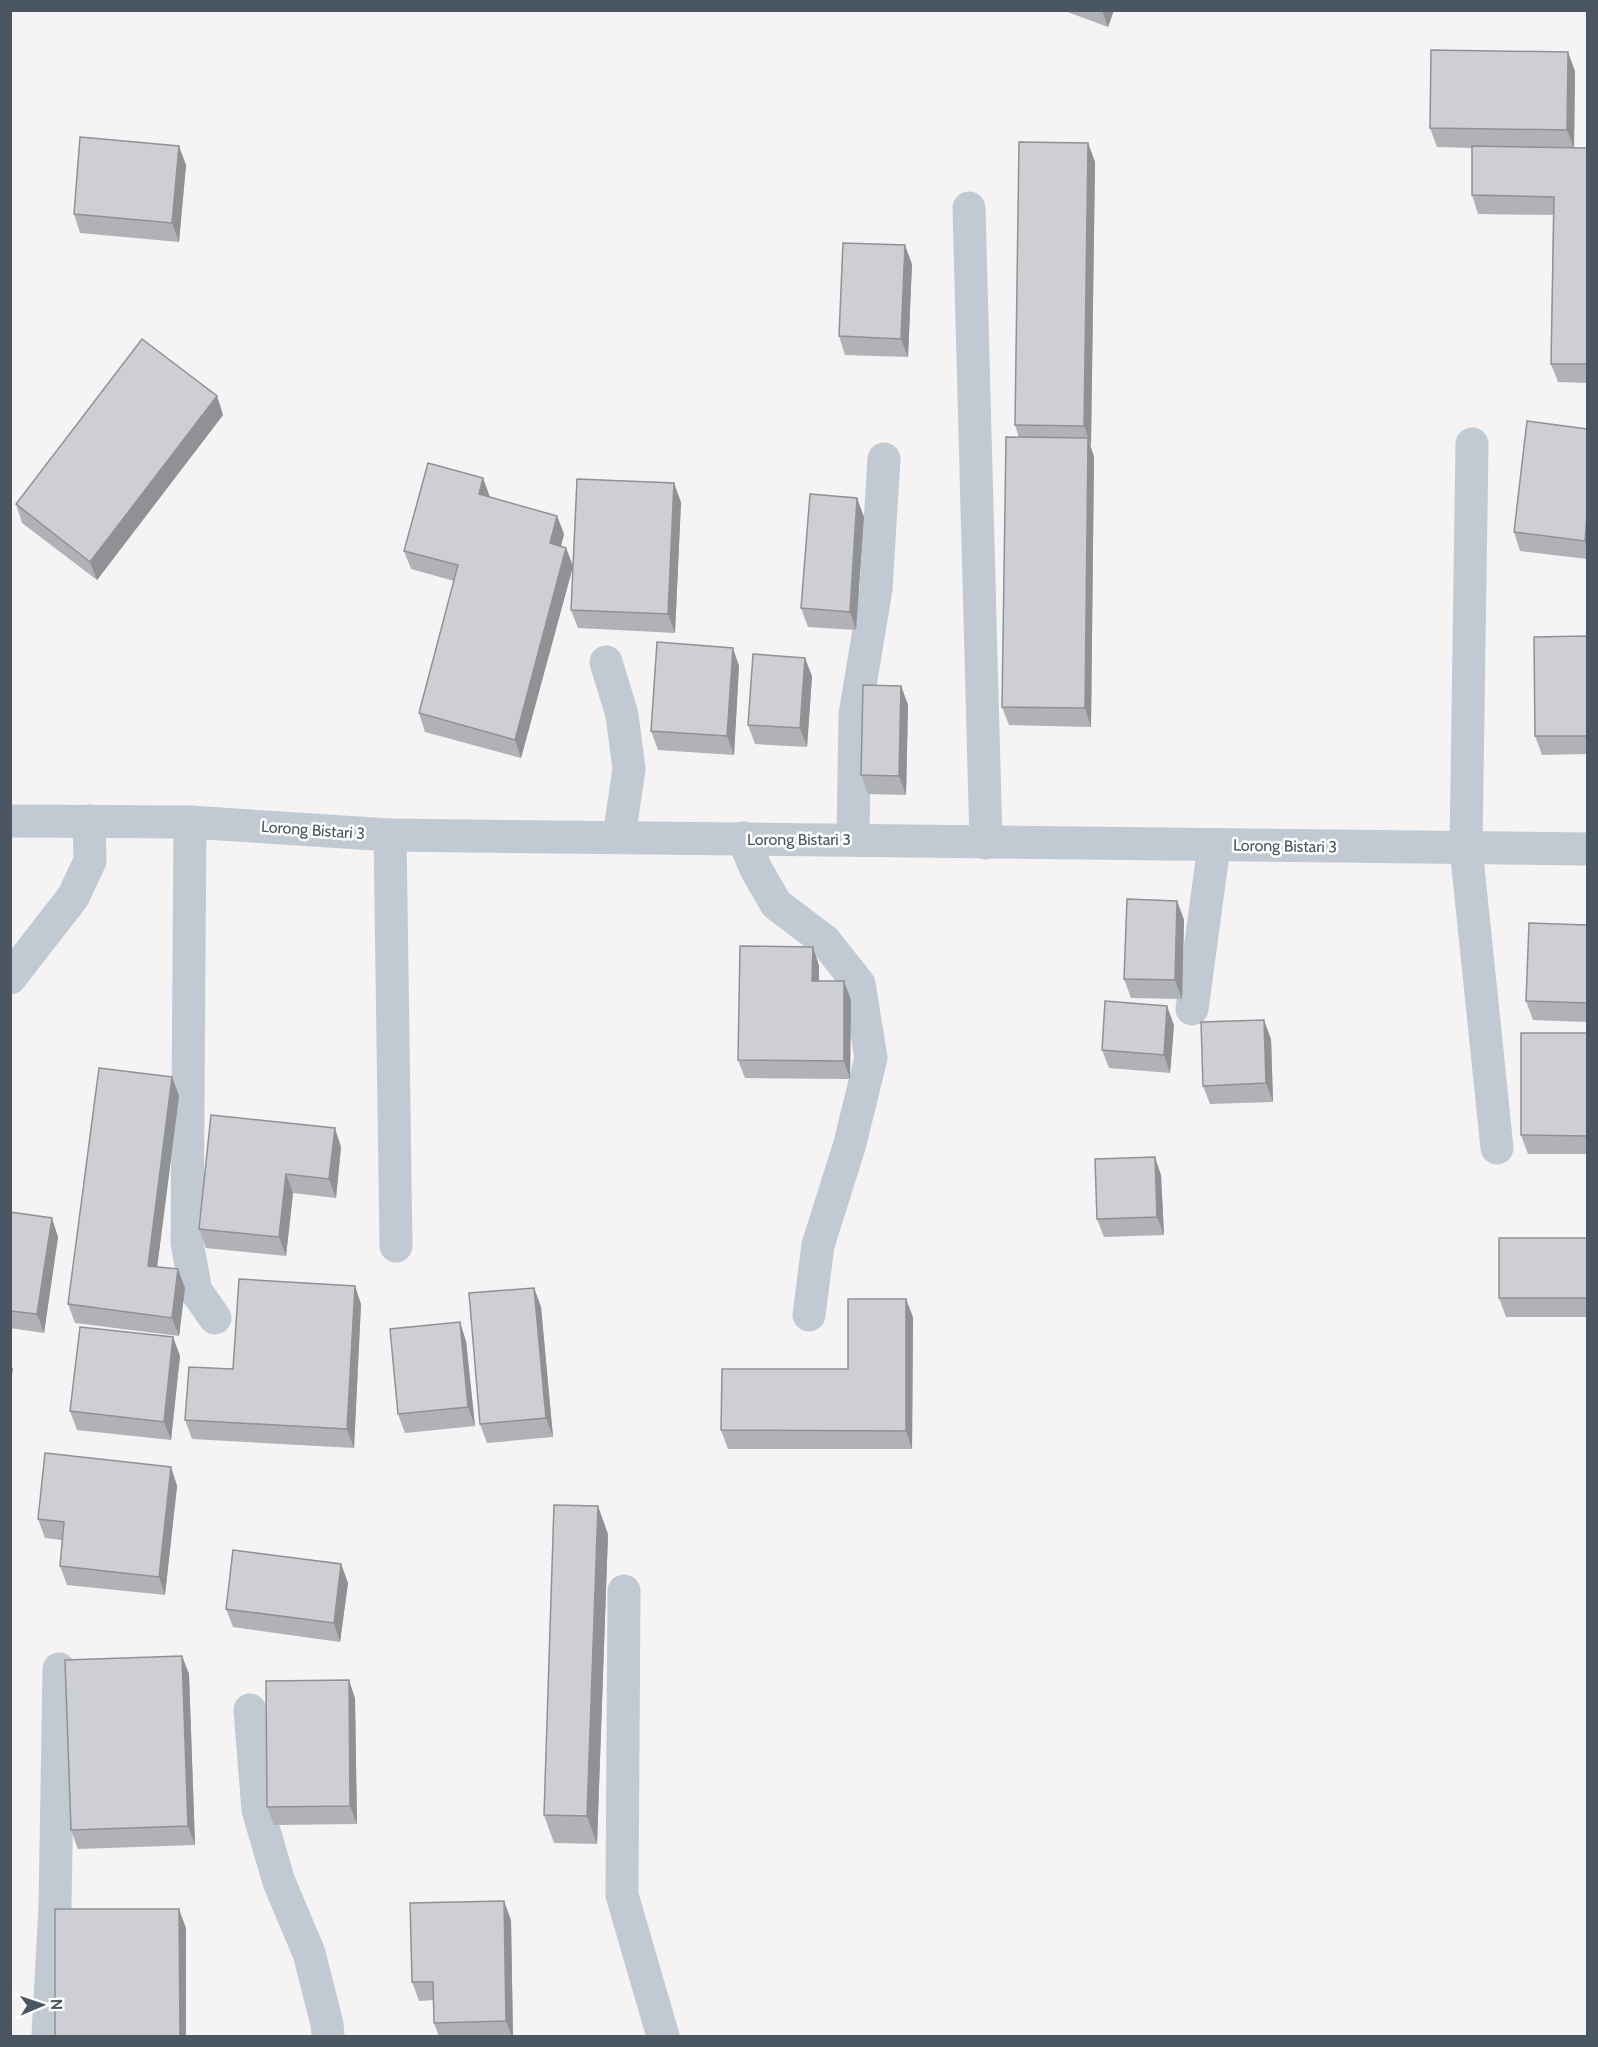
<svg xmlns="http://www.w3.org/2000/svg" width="1598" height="2047" viewBox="0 0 1598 2047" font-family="Cabin,sans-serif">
  <rect width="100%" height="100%" fill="#f5f3f3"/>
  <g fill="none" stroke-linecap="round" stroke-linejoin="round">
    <g stroke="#c1cad2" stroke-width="33">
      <path d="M969 208 986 843"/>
      <path d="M1472 444 1466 848 1497 1148"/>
      <path d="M606 662 622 715 629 769 619 837"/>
      <path d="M10 821 190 822 390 835 1588 849"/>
      <path d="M190 822 187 1243 196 1291 215 1318"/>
      <path d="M390 835 396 1246"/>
      <path d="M743 838 756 869 776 904 825 941 859 984 871 1058 849 1147 818 1245 809 1315"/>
      <path d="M853 839 855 715 876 589 884 459"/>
      <path d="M10 978 73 897 90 861 89 821"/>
      <path d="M1192 1009 1214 846"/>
      <path d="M624 1591 622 1895 663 2036"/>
      <path d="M250 1710 258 1810 279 1882 309 1953 327 2024 328 2036"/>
      <path d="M48 2036 55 1907 59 1669"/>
    </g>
  </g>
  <g fill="#b0b2b7">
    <path d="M1062 10H1114L1108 27Z"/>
    <path d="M1575 71 1574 148H1587V383L1558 382 1551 364 1553 215 1478 214 1472 195V148L1437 147 1430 128Z"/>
    <path d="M1088 143 1095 162 1091 445H1090L1094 457 1091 727 1009 725 1002 707 1019 438 1015 425Z"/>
    <path d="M186 165 179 242 80 233 74 214Z"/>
    <path d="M912 264 908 357 845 355 839 336Z"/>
    <path d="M217 396 223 415 97 580 22 523 16 504Z"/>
    <path d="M1587 429V559L1520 551 1514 532Z"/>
    <path d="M490 497 557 516 564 534 561 546 566 548 573 566 681 502 675 633 578 628 571 610 573 567 521 758 425 732 419 713 454 581 411 569 404 551Z"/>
    <path d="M857 498 864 517 856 630 808 627 801 608Z"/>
    <path d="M1587 636V754L1542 755 1535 736Z"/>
    <path d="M739 666 734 755 658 750 651 731Z"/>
    <path d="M812 676 807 747 755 744 748 725Z"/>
    <path d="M901 686 908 705 906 795 868 794 861 775Z"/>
    <path d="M1177 901 1184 920 1182 999 1131 998 1124 979Z"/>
    <path d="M1587 925V1022L1533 1020 1526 1001Z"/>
    <path d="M813 947 819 966V981L851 1000 850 1079 745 1078 738 1060Z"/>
    <path d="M1174 1025 1170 1073 1109 1068 1102 1050Z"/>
    <path d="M1587 1033V1154H1528L1521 1135Z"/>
    <path d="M1271 1039 1273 1102 1210 1104 1203 1086Z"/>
    <path d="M172 1077 179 1096 157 1267 185 1288 179 1336 75 1323 68 1304Z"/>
    <path d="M211 1115 341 1147 336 1198 293 1193 286 1256 206 1248 199 1229Z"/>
    <path d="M1161 1175 1164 1235 1104 1237 1097 1219Z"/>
    <path d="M10 1212 58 1237 44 1333 10 1328Z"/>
    <path d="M1587 1238V1317H1506L1499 1298Z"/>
    <path d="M534 1288 541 1307 553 1437 487 1443 480 1424Z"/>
    <path d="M361 1304 354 1448 192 1439 185 1420 233 1369Z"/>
    <path d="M913 1317 912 1449H728L721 1430 848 1369Z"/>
    <path d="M173 1337 180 1356 171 1440 77 1430 70 1411Z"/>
    <path d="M466 1341 475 1426 405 1433 398 1414Z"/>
    <path d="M171 1467 177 1486 165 1595 67 1585 60 1566 62 1540 45 1538 38 1519Z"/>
    <path d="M608 1534 597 1844 554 1843 544 1815Z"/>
    <path d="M341 1564 348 1583 340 1642 233 1627 226 1609Z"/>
    <path d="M182 1656 189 1674 195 1845 78 1849 71 1830Z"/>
    <path d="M349 1680 355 1699 357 1824 274 1825 267 1807Z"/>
    <path d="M511 1920 513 2037H439L434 2023V2000L419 2001 412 1982Z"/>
  </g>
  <g fill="#909195">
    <path d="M1102 10H1114L1108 27Z"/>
    <path d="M1568 52 1575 71 1574 149 1567 130Z"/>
    <path d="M1088 143 1095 162 1091 445 1084 426Z"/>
    <path d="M179 146 186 165 179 242 172 223Z"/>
    <path d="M905 245 912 264 908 357 901 339Z"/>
    <path d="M217 396 223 415 97 580 90 562Z"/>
    <path d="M1088 438 1094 457 1091 727 1085 708Z"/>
    <path d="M483 478 490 497 479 494Z"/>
    <path d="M674 483 681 502 675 633 668 614Z"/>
    <path d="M857 498 864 517 856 630 850 612Z"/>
    <path d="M1587 515V548L1585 541Z"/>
    <path d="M557 516 564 534 557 562 550 543Z"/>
    <path d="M566 548 573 566 521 758 515 740Z"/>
    <path d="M733 648 739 666 734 755 727 736Z"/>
    <path d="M805 658 812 676 807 747 800 728Z"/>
    <path d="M901 686 908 705 906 795 899 776Z"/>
    <path d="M1177 901 1184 920 1182 999 1175 980Z"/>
    <path d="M813 947 819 966V999L812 981Z"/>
    <path d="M844 981 851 1000 850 1079 844 1061Z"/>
    <path d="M1167 1006 1174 1025 1170 1073 1164 1055Z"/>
    <path d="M1264 1020 1271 1039 1273 1102 1266 1083Z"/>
    <path d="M172 1077 179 1096 155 1284 148 1266Z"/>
    <path d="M335 1128 341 1147 336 1198 329 1179Z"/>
    <path d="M1155 1157 1161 1175 1164 1235 1157 1217Z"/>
    <path d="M286 1174 293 1193 286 1256 279 1237Z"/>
    <path d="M52 1218 58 1237 44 1333 37 1314Z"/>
    <path d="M178 1269 185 1288 179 1336 172 1318Z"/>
    <path d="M355 1286 361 1304 354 1448 347 1429Z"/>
    <path d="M534 1288 541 1307 553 1437 546 1418Z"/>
    <path d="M906 1299 913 1317 912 1449 906 1431Z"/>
    <path d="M460 1322 466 1341 475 1426 468 1407Z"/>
    <path d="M173 1337 180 1356 171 1440 164 1422Z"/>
    <path d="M10 1362 13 1369 10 1387Z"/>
    <path d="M171 1467 177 1486 165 1595 159 1577Z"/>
    <path d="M598 1506 608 1534 597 1844 587 1816Z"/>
    <path d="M341 1564 348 1583 340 1642 334 1623Z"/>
    <path d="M182 1656 189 1674 195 1845 188 1826Z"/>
    <path d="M349 1680 355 1699 357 1824 350 1806Z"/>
    <path d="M504 1901 511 1920 513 2037H512L506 2021Z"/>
    <path d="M179 1909 186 1928V2037H180Z"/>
  </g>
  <g fill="#cdcfd5" stroke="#909195" stroke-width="1.5">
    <path d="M1431 50 1568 52 1567 130 1430 128Z"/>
    <path d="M80 137 179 146 172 223 74 214Z"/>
    <path d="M1019 142 1088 143 1084 426 1015 425Z"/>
    <path d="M1472 146 1587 148V364H1551L1554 197 1472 195Z"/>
    <path d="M843 243 905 245 901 339 839 336Z"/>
    <path d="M142 339 217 396 90 562 16 504Z"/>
    <path d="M1527 421 1587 429V515L1585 541 1514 532Z"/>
    <path d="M1006 437 1088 438 1085 708 1002 707Z"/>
    <path d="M428 463 483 478 479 494 557 516 550 543 566 548 515 740 419 713 458 565 404 551Z"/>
    <path d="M577 479 674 483 668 614 571 610Z"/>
    <path d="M810 494 857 498 850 612 801 608Z"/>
    <path d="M1587 636V736H1535L1534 637Z"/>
    <path d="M657 642 733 648 727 736 651 731Z"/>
    <path d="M753 654 805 658 800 728 748 725Z"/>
    <path d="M863 685 901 686 899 776 861 775Z"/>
    <path d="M1127 899 1177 901 1175 980 1124 979Z"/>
    <path d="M1529 923 1587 925V1003L1526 1001Z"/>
    <path d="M740 946 813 947 812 981H844V1061L738 1060Z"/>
    <path d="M1105 1001 1167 1006 1164 1055 1102 1050Z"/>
    <path d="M1264 1020 1266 1083 1203 1086 1201 1022Z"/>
    <path d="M1521 1033H1587V1136L1521 1135Z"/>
    <path d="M99 1068 172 1077 148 1266 178 1269 172 1318 68 1304Z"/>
    <path d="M211 1115 335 1128 329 1179 286 1174 279 1237 199 1229Z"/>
    <path d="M1155 1157 1157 1217 1097 1219 1095 1159Z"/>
    <path d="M10 1212 52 1218 37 1314 10 1311Z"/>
    <rect x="1499" y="1238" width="88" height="60"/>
    <path d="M239 1279 355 1286 347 1429 185 1420 189 1367 233 1369Z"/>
    <path d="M534 1288 546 1418 480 1424 469 1293Z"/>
    <path d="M848 1299H906V1431L721 1430 722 1369H848Z"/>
    <path d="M460 1322 468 1407 398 1414 390 1329Z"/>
    <path d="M80 1327 173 1337 164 1422 70 1411Z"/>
    <path d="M45 1453 171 1467 159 1577 60 1566 64 1522 38 1519Z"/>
    <path d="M554 1505 598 1506 587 1816 544 1815Z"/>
    <path d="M233 1550 341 1564 334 1623 226 1609Z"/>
    <path d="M182 1656 188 1826 71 1830 65 1660Z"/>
    <path d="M349 1680 350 1806 267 1807 266 1681Z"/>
    <path d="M504 1901 506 2021 434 2023 433 1982H412L410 1903Z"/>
    <path d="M55 1909H179L180 2037H55Z"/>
  </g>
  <g text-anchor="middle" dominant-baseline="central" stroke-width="5" stroke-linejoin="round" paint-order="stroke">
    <g font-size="16" fill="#4a5661" stroke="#fff">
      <text transform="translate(313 830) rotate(4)">Lorong Bistari 3</text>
      <text x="799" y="839">Lorong Bistari 3</text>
      <text transform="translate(1285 846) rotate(1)">Lorong Bistari 3</text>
    </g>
  </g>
  <rect width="1598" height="2047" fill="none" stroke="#4a5661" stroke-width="24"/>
  <g transform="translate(42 2005) rotate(88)" stroke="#ffffff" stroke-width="4.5" paint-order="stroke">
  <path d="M0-4.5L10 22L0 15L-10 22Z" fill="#4a5661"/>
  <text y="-9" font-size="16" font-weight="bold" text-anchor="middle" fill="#4a5661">N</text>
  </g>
</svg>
